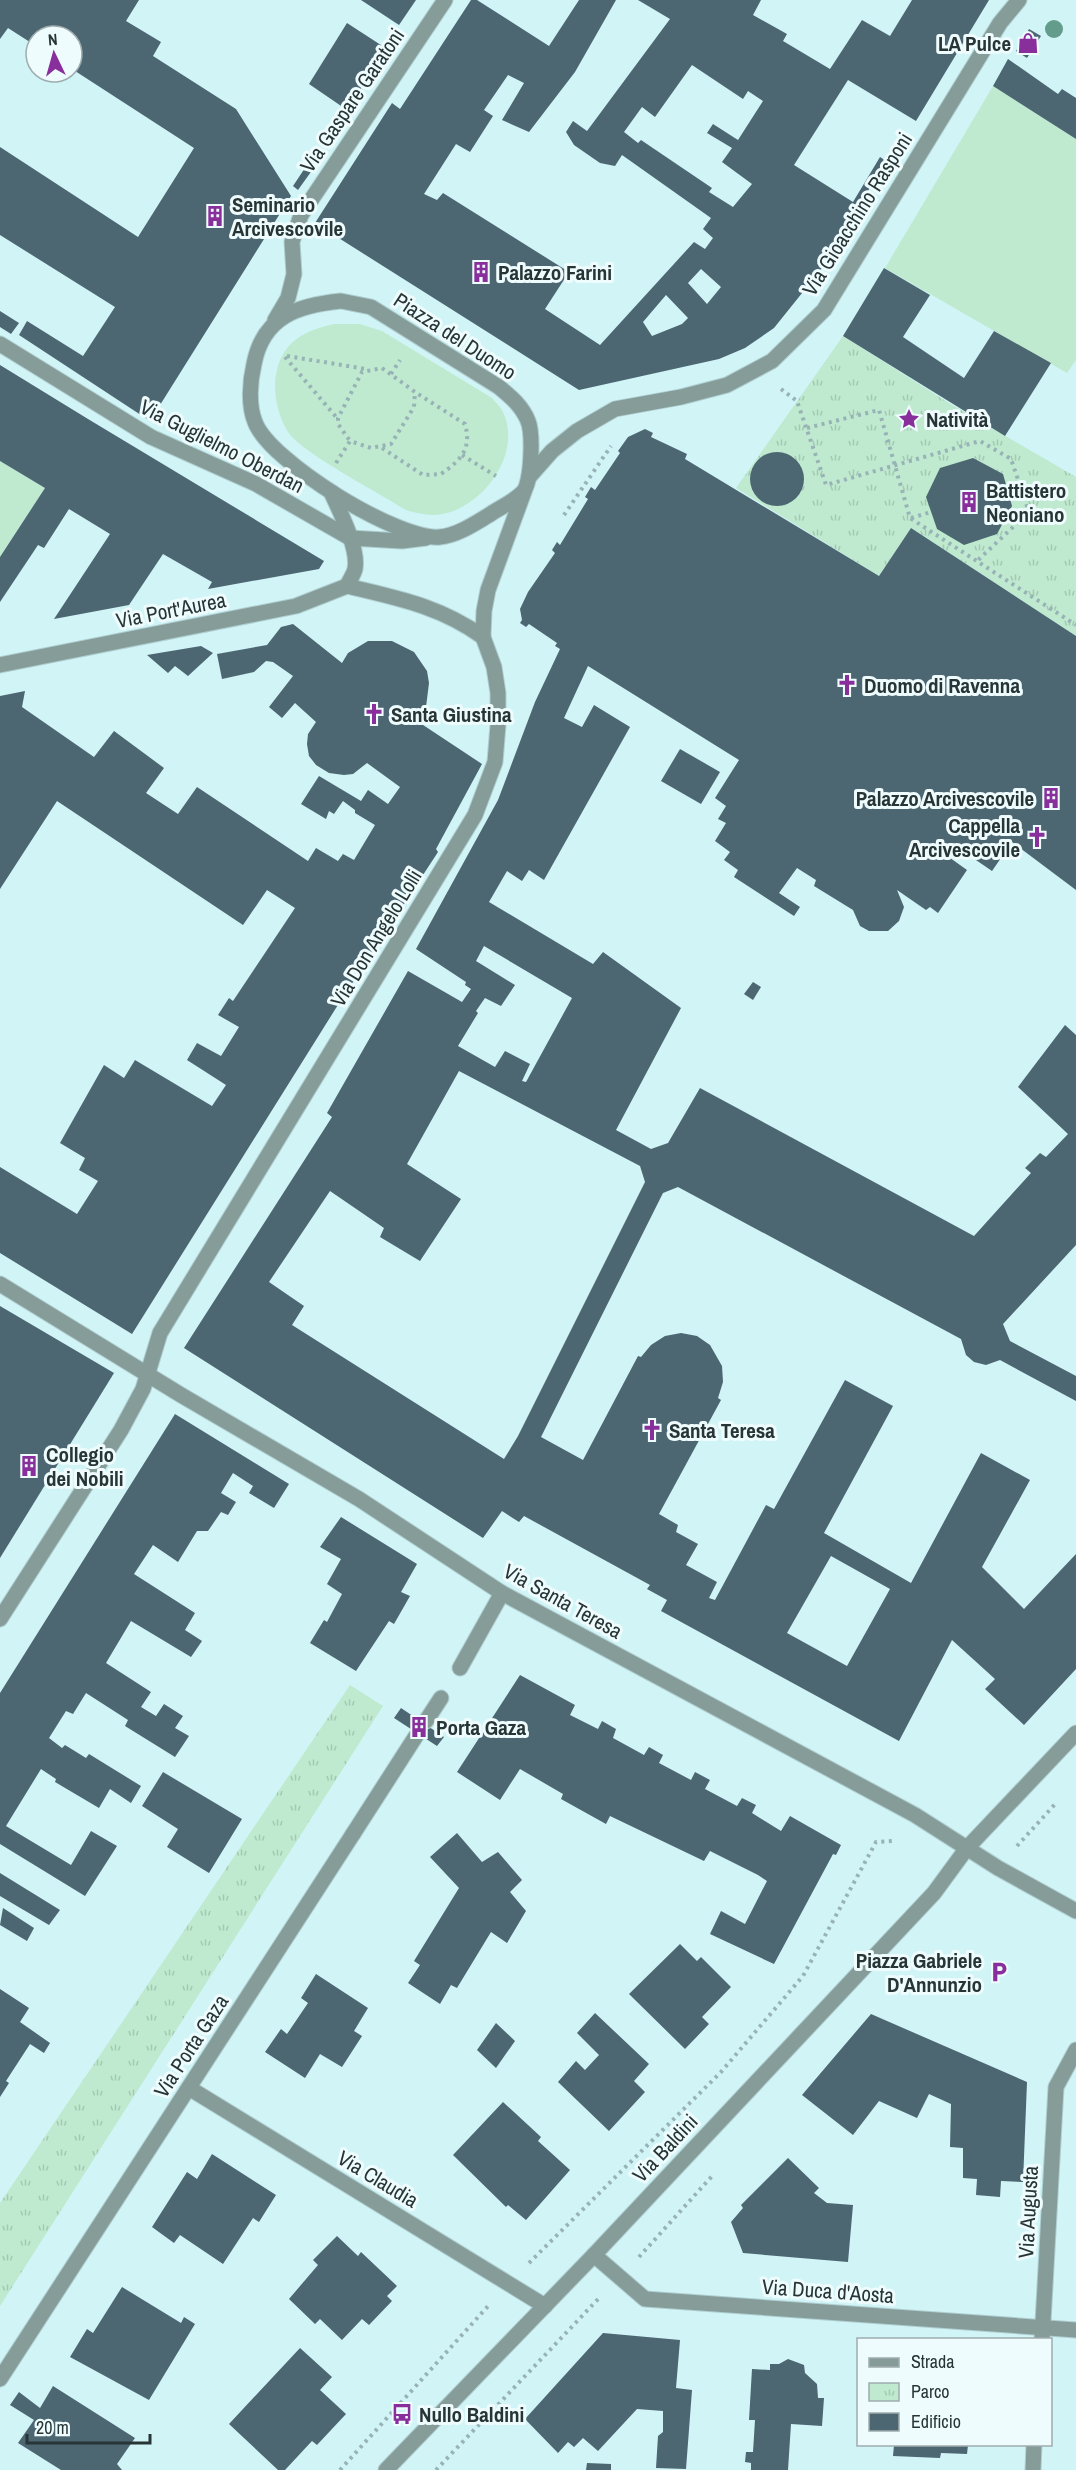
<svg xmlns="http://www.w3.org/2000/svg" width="1076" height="2470" viewBox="0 0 1076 2470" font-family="'Archivo Narrow',sans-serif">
  <defs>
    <pattern id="park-tufts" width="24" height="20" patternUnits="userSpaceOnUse" patternTransform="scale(1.5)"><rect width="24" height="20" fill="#bfead0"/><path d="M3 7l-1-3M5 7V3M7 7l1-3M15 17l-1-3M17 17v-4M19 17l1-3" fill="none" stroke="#a4c9b3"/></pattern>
  </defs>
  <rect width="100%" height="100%" fill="#d1f4f7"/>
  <g fill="#bfead0">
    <path d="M993 86 1076 139V360L1067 373 885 268Z"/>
    <path d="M334 324H360L382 331 492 398C495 402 501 407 503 412 522 452 486 503 447 513 433 517 420 514 406 510 381 494 302 453 288 432 277 415 272 388 277 370 284 340 307 330 334 324Z"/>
    <path d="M0 461 45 488 0 557Z"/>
  </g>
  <g fill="url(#park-tufts)">
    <path d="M843 336 949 403 1076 477V636L911 528 879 576 736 488Z"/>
    <path d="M350 1685 383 1706 0 2306V2203Z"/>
  </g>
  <g fill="#4c6672" fill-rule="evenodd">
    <path d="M0 0H139L126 21 161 42 153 56 236 109 291 196 150 421 19 335 27 321 83 356 115 307 0 235V147L138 237 194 148 72 69V36H36V46L8 28 0 39Z"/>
    <path d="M361 0H416L399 25Z"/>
    <path d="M471 0H477L549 46 579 0H616L575 72 529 132 502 120 524 83 508 75 484 110 493 116 470 152 456 144 424 194 437 200 443 193 569 272 545 309 600 345 694 242 705 249 713 238 703 229 711 218 622 155 615 166 600 163 574 145 566 132 573 121 587 131 670 19 638 0H761L753 15 787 34 783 41 830 69 862 20 890 36 912 0H989L916 121 848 80 794 165 853 202 880 157 886 161 859 206 865 209 839 247 774 328 745 348 719 359 579 390 315 223 392 103 400 109ZM692 65 743 99 748 91 763 101 738 140 713 124 707 133 732 148 722 162 752 184 733 207 709 192 712 188 641 140 638 143 624 132 642 107 655 117ZM701 269 721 287 707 304 688 283ZM666 295 688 318 682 324 652 336 643 322Z"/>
    <path d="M347 23 387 49 347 110 309 84Z"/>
    <path d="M1029 29 1041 36 1027 58 1016 51Z"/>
    <path d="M1008 59 1058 94 1062 89 1076 98V139L993 86Z"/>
    <path d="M307 165 313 169 298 190 293 186Z"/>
    <path d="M884 268 930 295 903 337 964 378 994 331 1051 363 1005 436 843 336Z"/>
    <path d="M0 311 19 323 11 334 0 327Z"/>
    <path d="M0 365 88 419 324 561 319 569 208 589 212 582 163 554 129 605 54 619 110 534 69 509 44 548 38 545 0 602V557L45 488 0 461Z"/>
    <path d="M645 429 653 433 651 437 687 454 685 459 879 576 911 528 1076 636V890L1012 842 992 871 954 845 946 855 967 870 938 913 930 907 926 910 897 890 904 907 899 921 888 931H869L860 926 853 910 814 886 816 880 797 868 779 893 800 907 794 916 734 877 738 870 724 860 730 852 715 841 726 823 718 819 726 806 715 798 739 760 588 666 564 718 582 727 594 705 630 727 544 880 529 870 522 881 507 871 489 902 593 964 603 952 681 1008 616 1130 651 1149 668 1143 700 1088 974 1236 1031 1173 1025 1168 1040 1153 1046 1157 1068 1134 1018 1087 1065 1025 1076 1035V1245L1003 1324 1010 1341 1076 1376V1401L1000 1360 986 1365 974 1362 966 1355 961 1339 678 1187 663 1193 541 1437 583 1460 638 1356 641 1357 651 1345 665 1336 681 1333 697 1336 710 1345 722 1366 723 1382 718 1398 721 1400 659 1514 678 1525 676 1532 698 1544 686 1565 717 1582 709 1598 715 1600 766 1505 774 1509 845 1380 893 1406 824 1533 911 1583 981 1453 1030 1480 982 1567 1024 1609 1076 1554V1669L1024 1725 985 1689 995 1679 952 1640 899 1741 661 1611 667 1600 647 1589 650 1585 524 1516 519 1522 502 1511 483 1538 184 1348 332 1117 327 1113 408 971 462 1002 471 989 465 985 466 982 416 949 498 800 535 702 560 649 555 646 557 643 529 624 526 627 520 623 522 620 520 609 528 592 555 553 552 550 557 542 560 545 588 499 585 497 591 487 595 490 620 453 618 451 628 437ZM484 946 572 998 526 1082 522 1081 530 1064 505 1051 495 1067 458 1046 478 1013 476 1011 485 998 501 1006 515 985 476 961ZM459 1071 640 1166 645 1182 518 1436 504 1459 292 1325 304 1306 269 1282 330 1191 384 1228 380 1237 420 1261 461 1199 407 1164ZM831 1556 890 1589 847 1666 787 1633Z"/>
    <circle cx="777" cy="479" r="27"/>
    <path d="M973 458 1003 474 1012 506 997 534 964 545 937 529 926 497 940 468Z"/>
    <path d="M293 624 342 663 348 653 368 641H392L414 652 427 671 429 683 426 707 417 721 482 764 436 849 438 852 336 1008 132 1334 0 1253V1167L77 1214 98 1181 79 1170 85 1158 60 1143 104 1065 124 1078 135 1060 212 1106 226 1085 187 1060 197 1043 221 1056 239 1027 218 1015 229 998 233 1001 295 908 267 890 243 925 57 801 0 889V696L25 691 22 707 94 757 114 731 164 768 146 793 178 814 197 787 308 861 316 848 338 861 343 854 354 860 375 825 355 813V810L343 801 334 814 329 811 326 819 301 804 319 776 361 801 368 790 388 804 400 787 367 763 353 774 344 775 329 773 316 765 309 756 307 744 308 734 316 722 295 703 282 718 269 707 293 676 273 662 266 661 254 672 222 679 217 654 267 645 281 627Z"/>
    <path d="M201 646 213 653 188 676 175 666 168 673 147 655Z"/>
    <path d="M680 749 720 772 701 804 661 781Z"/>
    <path d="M753 982 761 987 753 1000 744 994Z"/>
    <path d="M0 1306 114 1373 0 1558Z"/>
    <path d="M175 1414 289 1484 274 1508 249 1493 253 1486 233 1473 221 1493 236 1502 228 1515 221 1512 208 1531H197L178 1562 153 1545 134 1574 195 1613 185 1630 202 1641 191 1657 131 1621 106 1663 151 1692 141 1707 156 1716 164 1704 183 1716 175 1728 189 1736 175 1757 125 1726 128 1720 86 1693 73 1714 66 1711 49 1738 62 1748 65 1745 86 1758 89 1754 141 1786 131 1803 110 1789 99 1808 55 1782 56 1779 41 1769 6 1826 71 1865 91 1831 117 1846 85 1896 0 1844V1693Z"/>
    <path d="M341 1517 417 1564 401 1592 410 1596 394 1624 389 1621 356 1671 310 1643 324 1620 327 1622 342 1594 327 1584 341 1559 320 1547Z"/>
    <path d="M520 1675 575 1705 570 1715 598 1729 602 1721 616 1729 613 1738 644 1755 649 1747 663 1755 659 1763 691 1780 695 1772 710 1780 705 1789 737 1806 742 1798 756 1805 752 1813 781 1831 790 1816 841 1845 836 1855 833 1854 774 1964 710 1934 721 1911 745 1924 767 1881 758 1875 710 1851 704 1861 610 1816 606 1824 561 1799 563 1794 520 1769 500 1800 457 1772Z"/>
    <path d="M401 1708 444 1737 437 1746 394 1718Z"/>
    <path d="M163 1772 242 1819 209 1873 167 1847 178 1829 142 1806Z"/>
    <path d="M457 1833 482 1862 498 1852 522 1880 510 1892 526 1911 507 1943 491 1932 457 1988 451 1985 440 2004 408 1983 420 1965 414 1961 459 1888 430 1857Z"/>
    <path d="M0 1873 60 1910 49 1925 0 1896Z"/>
    <path d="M3 1908 34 1928 27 1941 0 1925Z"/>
    <path d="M680 1944 697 1961 701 1957 731 1987 702 2017 709 2024 685 2049 629 1994Z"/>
    <path d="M316 1974 368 2008 354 2031 362 2036 342 2067 320 2054 305 2078 265 2052 281 2029 287 2034 308 2003 301 1998Z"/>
    <path d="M0 1989 29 2008 20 2022 50 2043 44 2053 30 2044 6 2081 9 2083 0 2097Z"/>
    <path d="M595 2013 649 2064 634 2081 645 2092 609 2131 558 2082 576 2061 585 2070 599 2055 577 2033Z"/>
    <path d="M871 2014 1027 2082 1023 2182 1001 2181 1000 2197 976 2195 977 2179 963 2178V2148L950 2147 951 2104 929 2094 917 2118 879 2101 853 2135 802 2095Z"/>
    <path d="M496 2023 515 2041 496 2068 477 2050Z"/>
    <path d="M503 2102 541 2137 538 2141 570 2170 526 2220 508 2205 506 2207 453 2155Z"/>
    <path d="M212 2154 276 2195 259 2222 253 2218 223 2264 180 2235 174 2243 152 2227 187 2172 197 2179Z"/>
    <path d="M788 2158 819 2188 814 2193 827 2203 853 2205 848 2262 743 2253 731 2222 743 2208 741 2205Z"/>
    <path d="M337 2236 358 2256 361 2252 397 2286 387 2296 392 2301 369 2325 362 2319 342 2340 320 2319 315 2324 289 2299 318 2265 313 2260Z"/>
    <path d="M122 2287 181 2323 184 2317 195 2324 149 2400 70 2357 87 2329 93 2333Z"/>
    <path d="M603 2333 680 2340 676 2388 692 2390 686 2469 656 2468 658 2436 663 2432V2411L637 2409 598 2451 583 2438 574 2447 568 2442 558 2453 525 2419Z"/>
    <path d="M300 2348 332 2377 320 2390 346 2414 317 2445 312 2441 285 2470H278L229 2424Z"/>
    <path d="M788 2359 804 2365 805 2373 817 2384 818 2398H824L822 2426 791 2424 788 2470H751V2463L745 2462 746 2452H753L755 2420H749L752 2369 770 2370V2364H779Z"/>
    <path d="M53 2386 135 2438 117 2464 122 2470H61L18 2443 34 2420 10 2405 19 2392 40 2408Z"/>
    <path d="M894 2445H968L967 2454 941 2453 940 2458 893 2456Z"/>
    <path d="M587 2463 611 2464V2470H586Z"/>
  </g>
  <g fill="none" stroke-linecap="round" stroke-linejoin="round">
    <defs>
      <g id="pedestrian">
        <path d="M460 1668 502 1593"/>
        <path d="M426 1721 441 1698"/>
        <path d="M353 1834 416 1736"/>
      </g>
      <g id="minor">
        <path d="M341 301 371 307 499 387C511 397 522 406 528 421 533 433 532 483 523 492 515 501 499 508 489 515 474 524 458 535 440 537 398 541 269 461 255 422 248 405 250 381 254 364 263 316 299 305 341 301Z"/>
        <path d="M275 320 288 298 294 274 292 242 301 215 445 0"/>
        <path d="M0 344 151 437 256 484 350 538 402 541 426 538"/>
        <path d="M529 477 552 451 577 431 615 409 681 397 727 385 772 361 824 310 1000 23 1019 0"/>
        <path d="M331 492C339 510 359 548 355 569 354 574 349 581 347 586"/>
        <path d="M347 586C397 598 440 606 483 637"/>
        <path d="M0 665 296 606 347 586"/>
        <path d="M0 1284 181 1395 359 1499 502 1593 915 1815 998 1868 1076 1911"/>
        <path d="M0 1619 121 1430 143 1389 160 1333 475 815 495 762 498 725V693L494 667 483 637 484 611 488 590 524 492"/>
        <path d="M189 2088 545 2306"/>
        <path d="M594 2255 645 2299 1076 2330"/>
        <path d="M1042 2340 1056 2087 1076 2050"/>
        <path d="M0 2379 353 1834"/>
        <path d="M386 2470 594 2255 934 1893 967 1848 1076 1733"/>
        <path d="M1033 2470 1034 2444"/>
      </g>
    </defs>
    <use href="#pedestrian" stroke="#afced1" stroke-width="17"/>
    <use href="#minor" stroke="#afced1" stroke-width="17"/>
    <g stroke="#98b3b6" stroke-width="4" stroke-dasharray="3 4.5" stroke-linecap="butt">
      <path d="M287 356 366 369"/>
      <path d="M285 357 337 418"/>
      <path d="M391 374 400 360"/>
      <path d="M781 389 797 401 826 485 980 441 1011 459 1029 512 977 561"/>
      <path d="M807 428 879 410 910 518 1076 625"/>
      <path d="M382 448 423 475 441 474C461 460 472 449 465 424L415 392"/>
      <path d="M462 455 496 476"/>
      <path d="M336 463 350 441 371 448 391 444 414 407 415 392 382 368 362 372 338 418V424L350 441"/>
      <path d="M564 515 611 446"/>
      <path d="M911 518 931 512"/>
      <path d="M1017 1846 1057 1802"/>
      <path d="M639 2257 713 2175"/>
      <path d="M529 2263 721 2072 803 1976 876 1842 893 1841"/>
      <path d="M340 2470 489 2305"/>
      <path d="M436 2470 601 2296"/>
    </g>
    <use href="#pedestrian" stroke="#869c98" stroke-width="15"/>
    <use href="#minor" stroke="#869c98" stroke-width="15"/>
  </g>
  <circle fill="#639c8b" cx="1054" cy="29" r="9"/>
  <defs>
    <symbol id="shop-bare" viewBox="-9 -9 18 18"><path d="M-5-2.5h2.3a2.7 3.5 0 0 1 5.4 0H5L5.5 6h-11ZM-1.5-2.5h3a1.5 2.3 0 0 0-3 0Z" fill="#882f9c" stroke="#effcfe" stroke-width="2.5" paint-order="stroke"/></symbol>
    <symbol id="building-bare" viewBox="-9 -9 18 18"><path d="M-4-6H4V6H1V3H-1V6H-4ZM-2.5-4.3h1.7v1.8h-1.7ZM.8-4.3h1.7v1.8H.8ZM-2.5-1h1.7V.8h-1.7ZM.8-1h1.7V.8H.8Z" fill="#882f9c" stroke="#effcfe" stroke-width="2.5" paint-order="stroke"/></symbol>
    <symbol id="sight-bare" viewBox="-9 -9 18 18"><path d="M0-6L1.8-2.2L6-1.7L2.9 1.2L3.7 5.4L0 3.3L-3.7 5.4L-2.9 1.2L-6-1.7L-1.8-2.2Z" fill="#882f9c" stroke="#effcfe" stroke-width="2.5" paint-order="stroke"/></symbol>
    <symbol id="church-bare" viewBox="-9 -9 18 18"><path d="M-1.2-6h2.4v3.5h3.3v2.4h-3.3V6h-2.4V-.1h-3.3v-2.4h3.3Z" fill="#882f9c" stroke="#effcfe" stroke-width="2.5" paint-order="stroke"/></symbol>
    <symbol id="parking-bare" viewBox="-9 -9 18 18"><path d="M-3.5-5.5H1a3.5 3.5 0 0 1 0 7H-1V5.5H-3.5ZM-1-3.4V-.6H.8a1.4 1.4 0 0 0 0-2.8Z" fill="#882f9c" stroke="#effcfe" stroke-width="2.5" paint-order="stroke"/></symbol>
    <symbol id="bus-bare" viewBox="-9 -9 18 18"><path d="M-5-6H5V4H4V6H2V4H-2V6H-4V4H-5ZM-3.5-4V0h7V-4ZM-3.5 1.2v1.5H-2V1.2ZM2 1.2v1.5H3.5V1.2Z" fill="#882f9c" stroke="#effcfe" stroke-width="2.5" paint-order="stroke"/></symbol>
  </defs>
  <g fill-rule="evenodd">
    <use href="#shop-bare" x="1013" y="28" width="30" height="30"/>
    <use href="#building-bare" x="200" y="201" width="30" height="30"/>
    <use href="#building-bare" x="466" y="257" width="30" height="30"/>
    <use href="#sight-bare" x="894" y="404" width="30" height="30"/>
    <use href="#building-bare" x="954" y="487" width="30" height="30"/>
    <use href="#church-bare" x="832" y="670" width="30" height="30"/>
    <use href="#church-bare" x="359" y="699" width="30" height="30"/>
    <use href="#building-bare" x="1036" y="783" width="30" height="30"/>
    <use href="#church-bare" x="1022" y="822" width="30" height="30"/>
    <use href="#church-bare" x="637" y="1415" width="30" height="30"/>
    <use href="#building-bare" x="14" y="1451" width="30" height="30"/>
    <use href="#building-bare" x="404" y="1712" width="30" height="30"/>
    <use href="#parking-bare" x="984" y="1957" width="30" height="30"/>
    <use href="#bus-bare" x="387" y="2399" width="30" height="30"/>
  </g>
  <g text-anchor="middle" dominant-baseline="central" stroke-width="6" stroke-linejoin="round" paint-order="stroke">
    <g font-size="21" font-weight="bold" fill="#283537" stroke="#effcfe" text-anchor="start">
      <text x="1011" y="43" text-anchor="end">LA Pulce</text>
      <text x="232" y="204">Seminario<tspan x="232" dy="24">Arcivescovile</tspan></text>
      <text x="498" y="272">Palazzo Farini</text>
      <text x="926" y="419">Natività</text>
      <text x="986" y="490">Battistero<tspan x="986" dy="24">Neoniano</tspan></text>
      <text x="864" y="685">Duomo di Ravenna</text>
      <text x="391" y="714">Santa Giustina</text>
      <text x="1034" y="798" text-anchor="end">Palazzo Arcivescovile</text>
      <text x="1020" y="825" text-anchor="end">Cappella<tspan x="1020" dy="24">Arcivescovile</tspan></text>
      <text x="669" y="1430">Santa Teresa</text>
      <text x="46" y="1454">Collegio<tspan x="46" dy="24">dei Nobili</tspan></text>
      <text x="436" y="1727">Porta Gaza</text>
      <text x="982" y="1960" text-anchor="end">Piazza Gabriele<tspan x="982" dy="24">D'Annunzio</tspan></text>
      <text x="419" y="2414">Nullo Baldini</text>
    </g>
    <g font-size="21" fill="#283537" stroke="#effcfe">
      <text transform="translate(352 100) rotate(-56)">Via Gaspare Garatoni</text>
      <text transform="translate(857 214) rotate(-58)">Via Gioacchino Rasponi</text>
      <text transform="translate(455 336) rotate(33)">Piazza del Duomo</text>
      <text transform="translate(222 446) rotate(27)">Via Guglielmo Oberdan</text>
      <text transform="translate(171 610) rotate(-11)">Via Port'Aurea</text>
      <text transform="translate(376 938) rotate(-59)">Via Don Angelo Lolli</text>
      <text transform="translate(563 1601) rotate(29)">Via Santa Teresa</text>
      <text transform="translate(191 2046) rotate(-57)">Via Porta Gaza</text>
      <text transform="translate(665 2148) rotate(-47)">Via Baldini</text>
      <text transform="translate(378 2179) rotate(31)">Via Claudia</text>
      <text transform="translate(1028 2212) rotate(-87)">Via Augusta</text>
      <text transform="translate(828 2291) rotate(4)">Via Duca d'Aosta</text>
    </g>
  </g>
  <rect x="857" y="2338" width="195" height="108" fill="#effcfe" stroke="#9facae" stroke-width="1.5"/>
  <rect x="869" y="2358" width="30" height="9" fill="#869c98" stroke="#9facae" stroke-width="1.5"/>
  <text x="911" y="2368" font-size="18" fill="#283537">Strada</text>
  <rect x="869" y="2383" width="30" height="18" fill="url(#park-tufts)" stroke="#9facae" stroke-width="1.5"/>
  <text x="911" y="2398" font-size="18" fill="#283537">Parco</text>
  <rect x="869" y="2413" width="30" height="18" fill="#4c6672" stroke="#9facae" stroke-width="1.5"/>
  <text x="911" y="2428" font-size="18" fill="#283537">Edificio</text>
  <g transform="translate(54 54) rotate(355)"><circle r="28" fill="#effcfe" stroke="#9facae" stroke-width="1.5"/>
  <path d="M0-4.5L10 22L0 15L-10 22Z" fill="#882f9c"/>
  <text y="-9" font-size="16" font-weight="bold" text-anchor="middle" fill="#283537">N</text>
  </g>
  <path d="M27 2434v9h123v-9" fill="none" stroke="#283537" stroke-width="3"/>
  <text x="36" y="2434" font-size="18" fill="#283537" stroke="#effcfe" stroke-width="4.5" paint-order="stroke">20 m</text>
</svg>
